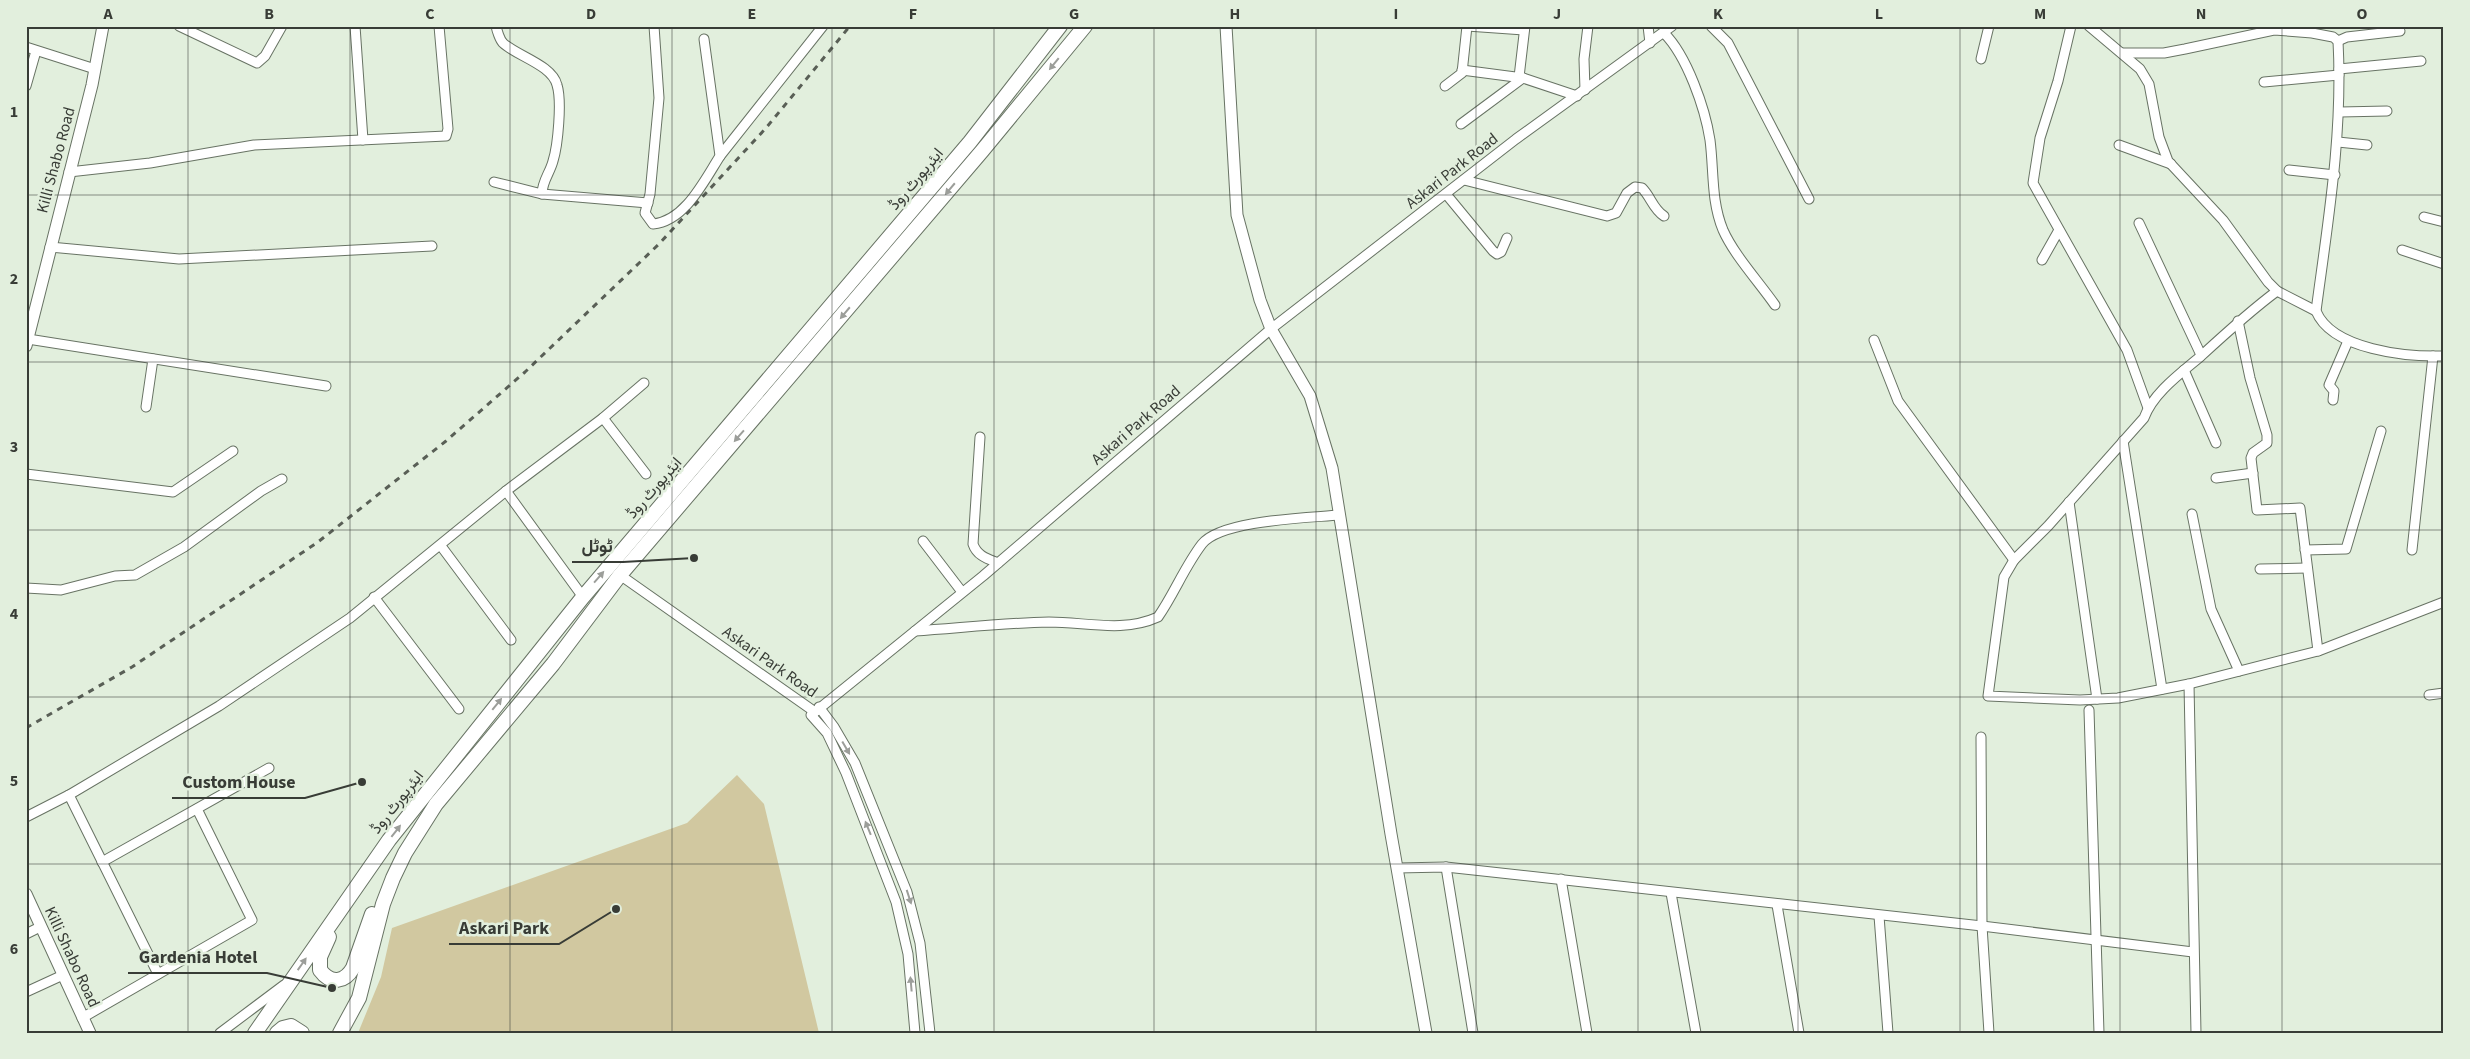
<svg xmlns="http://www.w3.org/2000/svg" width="2470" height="1059" viewBox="0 0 2470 1059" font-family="'Source Sans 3',Vazirmatn,sans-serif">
  <rect width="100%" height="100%" fill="#e2efdd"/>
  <path fill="#d1c8a0" d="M737 775 764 804 819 1033H358L381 977 392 928 687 823Z"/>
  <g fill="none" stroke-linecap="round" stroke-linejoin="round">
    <defs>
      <g id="minor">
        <path d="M179 26 257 63 265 56 282 26"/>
        <path d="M355 26 363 140"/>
        <path d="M496 26C497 31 500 40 503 43 517 56 552 65 557 85 562 101 558 145 553 161 550 173 542 181 542 194"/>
        <path d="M654 26 659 98 650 194 645 213 653 224C685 221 704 181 720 156L704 39"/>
        <path d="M1467 26 1524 30"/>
        <path d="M1648 26 1650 43"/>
        <path d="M1711 26 1728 43 1809 199"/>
        <path d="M2071 26 2058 81 2040 138 2033 183 2127 350 2148 408"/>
        <path d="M2089 26 2140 69 2149 84 2159 137 2168 161 2223 220 2268 282 2277 291 2316 311"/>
        <path d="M1664 33C1687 56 1705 108 1710 140 1714 171 1711 201 1723 230 1734 255 1759 282 1775 305"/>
        <path d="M2338 41C2343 133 2328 221 2316 311 2332 350 2407 357 2444 356"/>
        <path d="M2338 41 2347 37 2400 31"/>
        <path d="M26 47 95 69"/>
        <path d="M2122 53H2164L2185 49 2274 30 2312 33 2333 37 2338 41"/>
        <path d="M1981 59 1989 26"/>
        <path d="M2339 69 2421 61"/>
        <path d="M1462 70 1523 78 1577 96"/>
        <path d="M1519 77 1525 26"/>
        <path d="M2264 82 2339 75"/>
        <path d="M26 86 36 51"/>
        <path d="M1445 86 1462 73 1467 26"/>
        <path d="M1585 90 1584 59 1588 26"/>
        <path d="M2340 112 2387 111"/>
        <path d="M1461 124 1523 78"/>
        <path d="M2338 142 2367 145"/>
        <path d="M2119 145 2171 164"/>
        <path d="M720 156 823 26"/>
        <path d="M2289 170 2335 175"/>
        <path d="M69 172 150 163 254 145 446 136 448 129 439 26"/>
        <path d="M1464 180 1607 216 1616 213 1627 193 1635 187 1642 188C1651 197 1653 209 1664 216"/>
        <path d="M494 182 542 194 648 203"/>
        <path d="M1446 194 1493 251 1497 254 1501 252 1507 238"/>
        <path d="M2424 217 2444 222"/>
        <path d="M2139 223 2201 355"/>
        <path d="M50 247 179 259 432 246"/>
        <path d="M2402 250 2444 264"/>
        <path d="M2042 260 2059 230"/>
        <path d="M2277 291C2250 311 2226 333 2201 356 2181 373 2153 393 2144 418L2048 526 2014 560 2004 577 1988 696 2080 700 2118 698 2189 684 2318 651 2444 602"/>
        <path d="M2238 321 2250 378 2267 435V443L2253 453 2251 458 2257 510 2300 508 2318 651"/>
        <path d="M28 339 326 386"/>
        <path d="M1874 340 1898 401 2014 560"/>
        <path d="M2184 370 2216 443"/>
        <path d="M2333 400 2334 391 2329 385 2348 341"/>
        <path d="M146 407 153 359"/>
        <path d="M603 418 646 474"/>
        <path d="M980 437 973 544C977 556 988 559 998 563"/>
        <path d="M2123 441 2162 689"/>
        <path d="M26 474 173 492 233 451"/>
        <path d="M2216 478 2253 473"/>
        <path d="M506 491 583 597"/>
        <path d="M2069 502 2097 699"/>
        <path d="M2192 514 2211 609 2239 671"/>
        <path d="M923 541 962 592"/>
        <path d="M441 546 511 640"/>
        <path d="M2305 550 2346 549 2381 431"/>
        <path d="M2412 550 2433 356"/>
        <path d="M2260 569 2307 568"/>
        <path d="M620 575 815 712 983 576 1271 329 1516 139 1672 26"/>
        <path d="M26 588 61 590 115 576 135 575 184 547 261 491 282 479"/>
        <path d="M374 597 459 709"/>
        <path d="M915 631C960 628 1004 623 1049 622 1086 622 1123 633 1158 617 1174 594 1185 566 1202 544 1221 520 1307 518 1339 515"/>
        <path d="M2189 684 2196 1033"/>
        <path d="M2429 695 2444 693"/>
        <path d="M819 707 834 727 855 763 907 892 920 943 930 1033"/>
        <path d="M2089 710 2099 1033"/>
        <path d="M815 712 811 715 827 733 846 773 896 902 908 954 915 1033"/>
        <path d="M1981 737 1982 926 1989 1033"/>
        <path d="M69 795 158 974"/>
        <path d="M26 817 69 795 219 706 350 618 506 491 603 418 644 383"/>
        <path d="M102 862 269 768"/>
        <path d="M1446 867 1473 1033"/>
        <path d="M1397 868 1446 867 1982 926 2193 952"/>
        <path d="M1561 879 1587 1033"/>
        <path d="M1671 893 1696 1033"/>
        <path d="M1777 905 1799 1033"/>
        <path d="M1879 916 1888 1033"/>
        <path d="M26 934 40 927"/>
        <path d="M26 992 63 975"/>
        <path d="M82 1018 252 920 197 809"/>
        <path d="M220 1033 284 985"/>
      </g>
      <g id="tertiary">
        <path d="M1226 26 1237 215 1260 300 1271 329 1310 396 1332 468 1391 834 1426 1033"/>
        <path d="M26 346 92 85 103 26"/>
        <path d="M26 894 90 1033"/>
      </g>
      <g id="primary">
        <path d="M329 937 320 957V970C331 985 345 982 353 968L372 914"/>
        <path d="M255 1033 389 840 583 597 970 142 1060 26"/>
        <path d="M277 1033 283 1028 291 1026 302 1033"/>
        <path d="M340 1033 359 998 383 904 393 878 405 853 436 804 553 664 620 575 982 151 1085 26"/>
      </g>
    </defs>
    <use href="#minor" stroke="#687364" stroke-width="11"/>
    <use href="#tertiary" stroke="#687364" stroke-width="13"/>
    <use href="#primary" stroke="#687364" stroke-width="16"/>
    <use href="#minor" stroke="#fff" stroke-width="9"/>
    <use href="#tertiary" stroke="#fff" stroke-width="11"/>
    <use href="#primary" stroke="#fff" stroke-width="14"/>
    <path stroke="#595f56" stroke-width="3" stroke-dasharray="6 6" stroke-linecap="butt" d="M26 728 132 667 318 542 446 441 525 372 659 244 766 128 850 26"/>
  </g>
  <defs><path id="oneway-solid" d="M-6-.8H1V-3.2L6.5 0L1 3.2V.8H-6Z" transform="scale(1.25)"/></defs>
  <g fill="#9c9e9a">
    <use href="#oneway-solid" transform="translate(1054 64) rotate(129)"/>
    <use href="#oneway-solid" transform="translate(950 189) rotate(130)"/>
    <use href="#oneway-solid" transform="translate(845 313) rotate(130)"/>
    <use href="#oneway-solid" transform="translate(739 436) rotate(131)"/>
    <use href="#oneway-solid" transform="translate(599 577) rotate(-49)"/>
    <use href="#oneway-solid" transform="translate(497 704) rotate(-51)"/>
    <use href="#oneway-solid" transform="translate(846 748) rotate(60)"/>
    <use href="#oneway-solid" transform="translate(868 828) rotate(-112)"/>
    <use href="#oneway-solid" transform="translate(396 831) rotate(-52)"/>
    <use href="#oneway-solid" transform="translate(909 897) rotate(72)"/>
    <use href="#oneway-solid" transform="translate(302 964) rotate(-55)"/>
    <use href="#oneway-solid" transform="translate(911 984) rotate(-95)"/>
  </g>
  <path fill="none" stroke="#383c36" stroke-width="1" stroke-opacity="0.55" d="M188 26V1033M350 26V1033M510 26V1033M672 26V1033M832 26V1033M994 26V1033M1154 26V1033M1316 26V1033M1476 26V1033M1638 26V1033M1798 26V1033M1960 26V1033M2120 26V1033M2282 26V1033M26 195H2444M26 362H2444M26 530H2444M26 697H2444M26 864H2444"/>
  <g text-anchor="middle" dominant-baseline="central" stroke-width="5" stroke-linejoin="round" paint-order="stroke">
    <g font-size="16" fill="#383c36" stroke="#e2efdd">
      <text transform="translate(56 160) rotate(-75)">Killi Shabo Road</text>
      <text transform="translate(1452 171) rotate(-38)">Askari Park Road</text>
      <text transform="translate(916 179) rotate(-50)">ایئرپورٹ روڈ</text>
      <text transform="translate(1136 425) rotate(-41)">Askari Park Road</text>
      <text transform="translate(654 488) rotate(-49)">ایئرپورٹ روڈ</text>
      <text transform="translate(770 662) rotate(35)">Askari Park Road</text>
      <text transform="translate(397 802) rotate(-52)">ایئرپورٹ روڈ</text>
      <text transform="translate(72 957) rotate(65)">Killi Shabo Road</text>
    </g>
  </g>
  <path fill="none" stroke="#383c36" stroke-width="2" d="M694 558L623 562H572M362 782L305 798H172M616 909L559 944H449M332 988L267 973H128"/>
  <g fill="#383c36" stroke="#e2efdd" stroke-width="2">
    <circle cx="694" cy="558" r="5"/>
    <circle cx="362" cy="782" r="5"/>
    <circle cx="616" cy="909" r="5"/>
    <circle cx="332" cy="988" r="5"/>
  </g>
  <g font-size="18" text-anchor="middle" font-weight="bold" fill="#383c36" stroke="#e2efdd" stroke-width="5" stroke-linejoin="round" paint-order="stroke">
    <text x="597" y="552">ٹوٹل</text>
    <text x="239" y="788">Custom House</text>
    <text x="504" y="934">Askari Park</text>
    <text x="198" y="963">Gardenia Hotel</text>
  </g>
  <rect width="2470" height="1059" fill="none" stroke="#e2efdd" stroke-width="55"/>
  <rect x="28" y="28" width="2414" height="1004" fill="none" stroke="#383c36" stroke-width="2"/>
  <g font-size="16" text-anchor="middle" font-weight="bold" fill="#383c36">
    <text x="108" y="19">A</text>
    <text x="269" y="19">B</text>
    <text x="430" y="19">C</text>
    <text x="591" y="19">D</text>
    <text x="752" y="19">E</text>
    <text x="913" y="19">F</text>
    <text x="1074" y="19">G</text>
    <text x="1235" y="19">H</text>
    <text x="1396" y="19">I</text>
    <text x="1557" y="19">J</text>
    <text x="1718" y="19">K</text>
    <text x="1879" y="19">L</text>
    <text x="2040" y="19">M</text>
    <text x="2201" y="19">N</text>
    <text x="2362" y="19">O</text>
    <text x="14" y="117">1</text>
    <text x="14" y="284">2</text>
    <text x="14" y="452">3</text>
    <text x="14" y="619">4</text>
    <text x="14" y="786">5</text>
    <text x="14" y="954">6</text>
  </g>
</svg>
